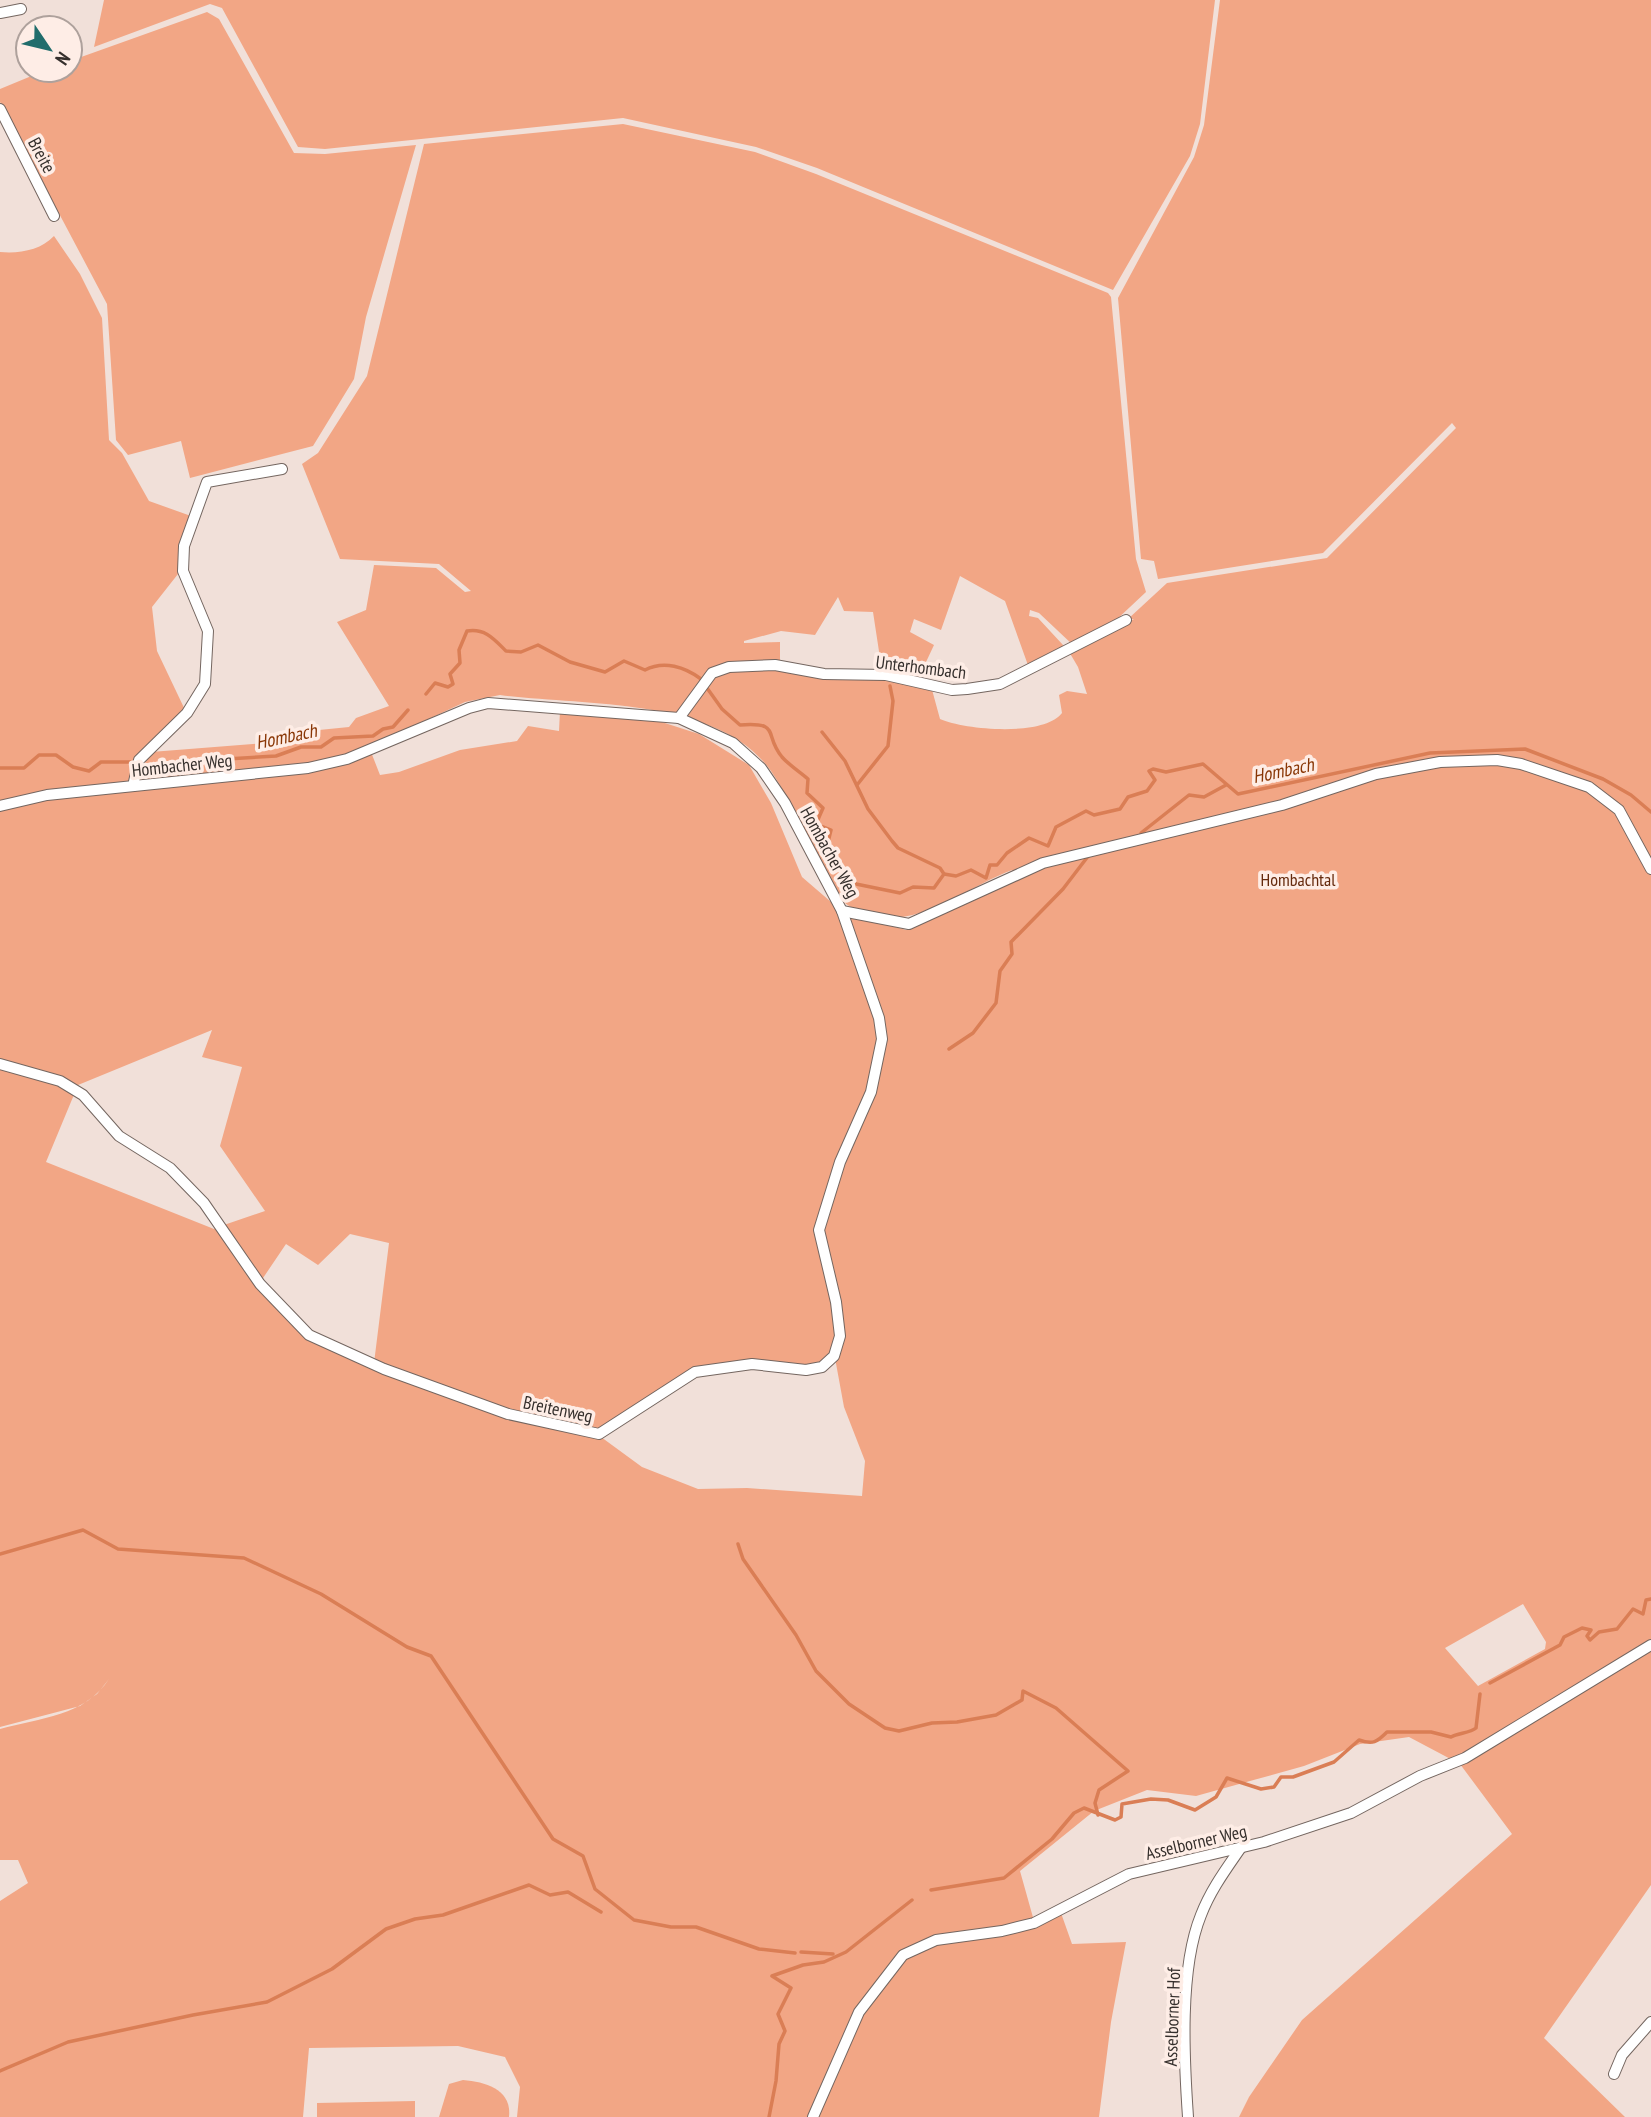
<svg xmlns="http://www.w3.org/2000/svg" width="1651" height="2117" viewBox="0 0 1651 2117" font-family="'PT Sans Narrow',sans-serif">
  <rect width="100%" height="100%" fill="#f1e0d9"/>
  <g fill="#f2a685" fill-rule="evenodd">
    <path d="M104 0H1215L1200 124 1190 156 1113 290 817 168 756 147 623 118 325 149 298 147 222 8 210 4 94 47Z"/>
    <path d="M1220 0H1651V1885L1544 2038 1625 2117H1239L1249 2097 1302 2020 1512 1834 1460 1764 1409 1737 1360 1744 1304 1766 1196 1796 1147 1790 1094 1811 1020 1871 1034 1921C1003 1928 970 1929 939 1937 869 1954 837 2058 811 2117H517L520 2087 505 2057 458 2046 309 2048 303 2117H0V1901L28 1883 18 1860H0V1729C40 1718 85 1716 109 1679L97 1694 80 1706 0 1727V809L49 799 47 793 0 801V252C19 254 41 250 54 236L80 274 102 318 109 440 122 453 149 501 191 516 182 545 178 574 152 607 157 651 186 712 151 752 292 741 309 731 349 727 356 718 389 706 337 622 366 610 374 565 436 568 465 592 471 591 439 564 340 559 302 464 318 453 367 376 424 144 623 124 755 152 816 174 1108 293 1111 297 1136 559 1146 592 1114 622 1074 646 1039 613 1030 610 1029 616 1038 618 1063 645 1062 651 1029 668 1005 601 960 576 941 630 914 619 910 632 934 645 919 677 882 671 873 612 844 611 838 597 815 635 781 631 744 641V643L780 642V666L790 665 797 670 827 678 880 679 892 676 931 686 940 719C965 730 1044 737 1062 713L1059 695 1067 691 1087 694 1078 667 1068 650 1134 619H1128L1167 583 1327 558 1456 428 1452 423 1323 553 1158 579 1154 561 1141 559 1118 298 1194 157 1204 125ZM500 695C582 706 718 696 771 771 798 810 808 856 835 895 895 950 954 892 1012 870L1015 880 906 930 844 912 877 995 885 1039 874 1093 843 1163 822 1229 838 1301 842 1336 835 1358 844 1407 865 1461 862 1496 747 1488 698 1489 642 1467 601 1437 508 1416 383 1371 307 1338 258 1285 218 1227 214 1229 46 1162 78 1085 212 1030 202 1057 242 1067 220 1146 265 1211 221 1226 261 1281 286 1244 318 1265 350 1234 389 1243 374 1363 509 1411 600 1432C625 1415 668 1381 694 1371 710 1365 736 1363 752 1363 774 1362 800 1375 821 1365 862 1346 820 1263 817 1231 816 1221 824 1206 827 1196 845 1138 882 1081 876 1018L838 908 802 877 771 803 749 765 699 734 643 716 560 711 559 731 528 726 517 741 460 750 399 772 380 775 371 752 349 763 125 791 130 779 139 778V784L313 764 369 747 465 702ZM1523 1604 1546 1642 1545 1649 1478 1686 1445 1648Z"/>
    <path d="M207 12 219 19 294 153 325 154 416 145 366 317 354 379 313 446 190 478 181 441 128 455 116 440 107 304 0 102V89L46 70H70V61Z"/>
    <path d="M1061 1913 1072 1944 1126 1942 1111 2022 1099 2117H818L861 2014 904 1957 937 1942Z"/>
    <path d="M463 2080C487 2082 512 2090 509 2117H439L449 2084Z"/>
    <path d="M415 2101V2117H317V2103Z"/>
  </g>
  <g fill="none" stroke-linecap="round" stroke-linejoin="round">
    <g stroke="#da7e55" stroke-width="3.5">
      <path d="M707 688 722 709 740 725C782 722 763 734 782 757 789 765 800 772 808 779L807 793 823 808 816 824 831 830 827 846 845 876 856 884 900 893 913 887 934 888 944 874 956 876 971 870 986 878 990 865H997L1007 853 1029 838 1048 846 1056 827 1086 811 1094 815 1120 809 1128 797 1147 791 1155 780 1149 771 1153 769 1166 772 1203 764 1238 794 1430 753 1525 749 1603 779 1631 795 1651 812"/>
      <path d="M426 694 435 683 448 687 453 684 450 674 460 663 459 650 467 631C485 628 494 639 506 651L521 652 538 645 570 662 605 672 624 661 645 670C664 660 685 667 701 679"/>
      <path d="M822 732 845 761 868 809 892 841 898 848 940 868 944 874"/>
      <path d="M160 763 276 756 301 747H321L334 738 373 736 383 729 393 727 408 710"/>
      <path d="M0 768H24L39 755H56L73 767 89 771 101 762H131"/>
      <path d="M857 785 888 746 893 701 890 686"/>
      <path d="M1141 833 1189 795 1204 797 1226 785"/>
      <path d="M949 1049 973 1033 996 1003 1000 971 1012 954 1011 942 1063 889 1089 855"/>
      <path d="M738 1544 743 1559 796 1635 816 1671 849 1704 885 1728 899 1731 932 1723 957 1722 996 1715 1022 1700 1023 1691 1056 1708 1128 1771 1099 1790 1095 1803 1098 1815"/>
      <path d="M0 1554 83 1530 118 1549 244 1558 321 1594 407 1647 431 1656 553 1839 583 1856 595 1889 634 1920 671 1927H696L759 1949 795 1953"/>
      <path d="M1490 1683 1560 1645 1564 1637 1582 1628 1591 1630 1587 1636 1590 1640 1599 1632 1617 1629 1633 1609 1643 1614 1646 1600 1651 1599"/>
      <path d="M931 1890 1004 1878 1052 1839 1074 1813 1084 1808 1115 1820 1121 1817 1122 1804 1151 1799 1168 1800 1195 1810 1216 1797 1227 1778 1261 1789 1274 1787 1281 1777H1293L1334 1762 1359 1740C1373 1745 1377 1742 1387 1732H1431L1451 1737C1458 1733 1470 1733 1476 1728L1480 1694"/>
      <path d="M801 1952 833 1954"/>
      <path d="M0 2071 68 2042 193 2015 267 2002 332 1969 386 1929 415 1919 443 1915 529 1885 550 1895 568 1892 601 1912"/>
      <path d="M769 2117 776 2081 779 2044 785 2031 778 2014 791 1988 772 1976 803 1965 824 1962 846 1952 912 1900"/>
    </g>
    <defs>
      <g id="minor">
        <path d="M0 13 21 9"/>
        <path d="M0 109 54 216"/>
        <path d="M679 718 712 673 729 667 775 665 824 674 886 675 952 690 967 689 1000 684 1126 620"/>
        <path d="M133 786 139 760 187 713 205 684 208 631 183 571 184 546 207 482 282 469"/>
        <path d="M0 806 47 795 308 768 347 759 469 708 488 703 679 718 733 743 761 768 785 803 842 911 879 1018 882 1039 871 1092 840 1162 819 1230 836 1302 840 1336 834 1356 822 1367 806 1370 752 1364 695 1372 599 1434 508 1414 384 1369 309 1335 260 1284 204 1203 170 1168 119 1136 83 1095 60 1081 0 1064"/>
        <path d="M842 911 909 924 1043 863 1282 805 1376 774 1440 762 1497 760 1521 764 1589 787 1619 810 1651 869"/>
        <path d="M1614 2074 1622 2055 1651 2022"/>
        <path d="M813 2117 859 2012 903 1955 936 1940 1002 1931 1034 1923 1129 1874 1264 1842 1351 1813 1420 1776 1465 1758 1651 1645"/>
        <path d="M1188 2117C1184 2059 1179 1969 1201 1915 1211 1889 1227 1868 1242 1846"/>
      </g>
    </defs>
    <use href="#minor" stroke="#746660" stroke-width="12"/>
    <use href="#minor" stroke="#fff" stroke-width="10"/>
  </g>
  <g text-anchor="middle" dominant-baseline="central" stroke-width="7" stroke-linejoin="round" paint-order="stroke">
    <g font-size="18" fill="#352f2c" stroke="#feede6">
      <text transform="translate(42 155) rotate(62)">Breite</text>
      <text transform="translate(921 667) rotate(7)">Unterhombach</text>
      <text transform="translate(182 765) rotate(-6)">Hombacher Weg</text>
      <text transform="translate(830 852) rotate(61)">Hombacher Weg</text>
      <text transform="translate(558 1409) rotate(12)">Breitenweg</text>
      <text transform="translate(1196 1842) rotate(-13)">Asselborner Weg</text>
      <text transform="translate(1172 2017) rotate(-88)">Asselborner Hof</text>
    </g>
    <g font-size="18" fill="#652a0d" stroke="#feede6">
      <text x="1298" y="879">Hombachtal</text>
    </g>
    <g font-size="19" font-style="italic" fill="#893605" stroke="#feede6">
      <text transform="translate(286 736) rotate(-12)">Hombach</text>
      <text transform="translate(1283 770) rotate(-12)">Hombach</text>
    </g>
  </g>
  <g transform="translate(49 49) rotate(125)"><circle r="33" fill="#feede6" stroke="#aea19c" stroke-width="2"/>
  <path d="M0-5L12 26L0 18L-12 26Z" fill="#216d6c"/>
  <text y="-10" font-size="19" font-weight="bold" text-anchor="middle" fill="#352f2c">N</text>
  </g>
</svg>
